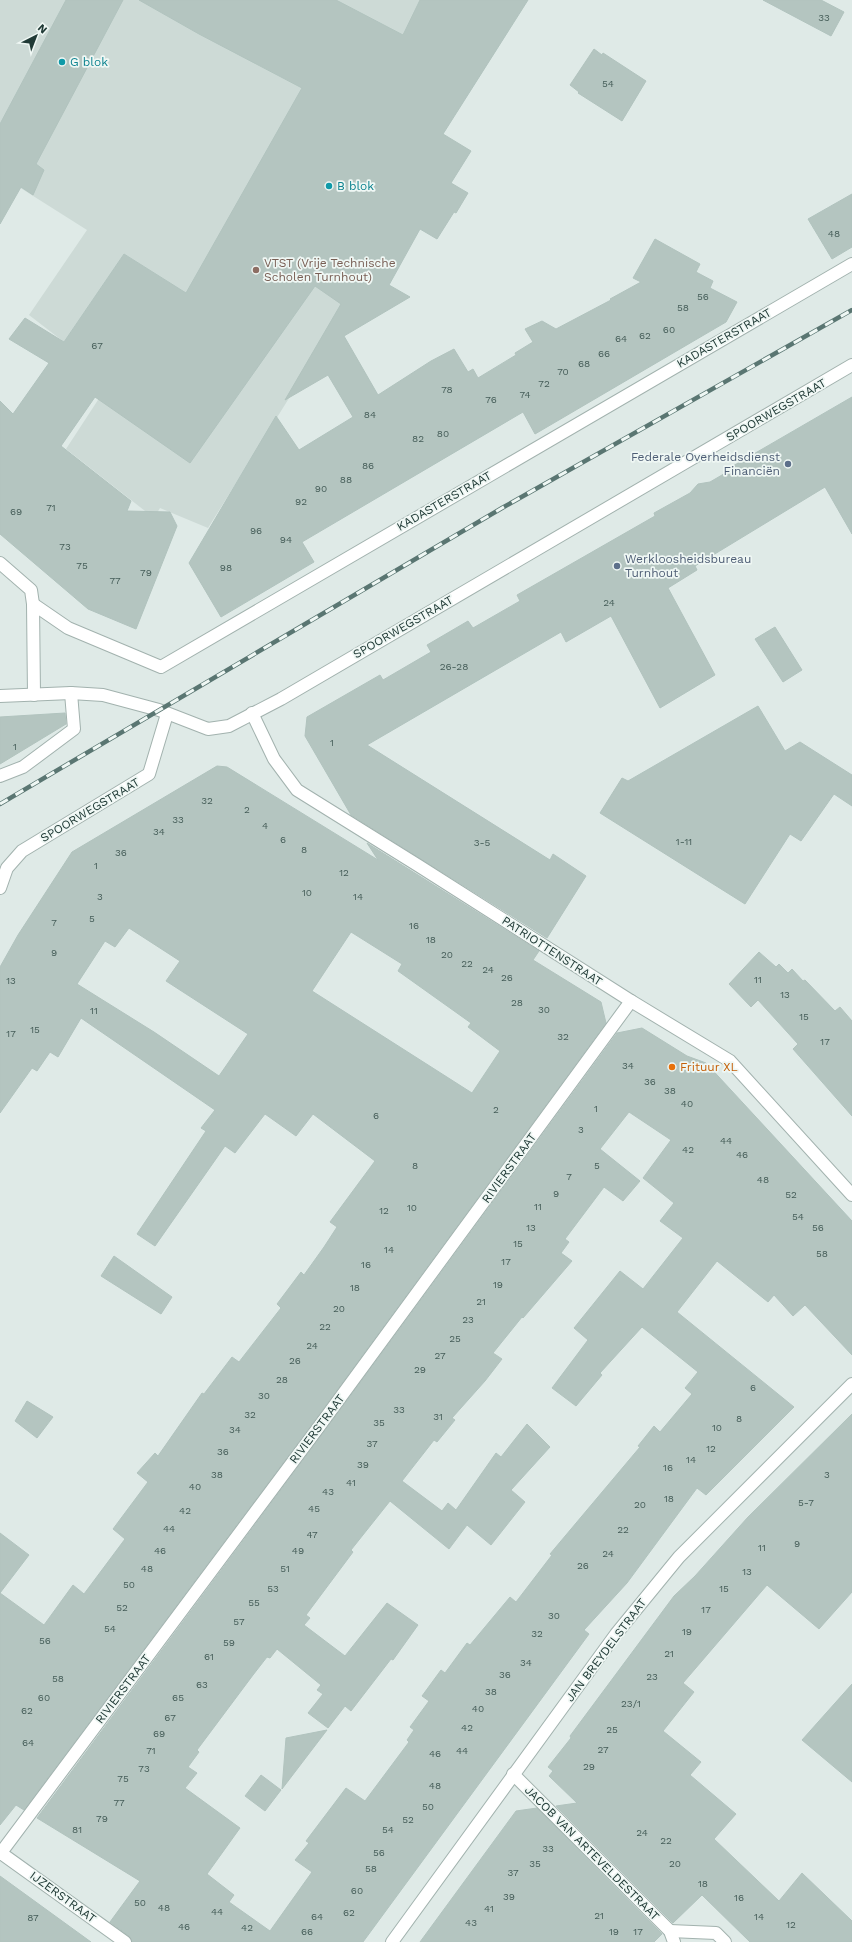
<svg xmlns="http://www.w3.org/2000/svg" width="852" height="1942" viewBox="0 0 852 1942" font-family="'Work Sans',sans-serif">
  <rect width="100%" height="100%" fill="#dfeae7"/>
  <path fill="#cddad6" d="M0 0H527L438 139 306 371 208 528 160 508 154 518 66 449 173 285 124 254 64 342 29 315 87 230 0 175Z"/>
  <g fill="#b4c5c0" stroke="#b1c3be" fill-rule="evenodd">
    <path d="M66 0H123L36 164 44 170 33 195 21 187 0 224V124Z"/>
    <path d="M139 0H336L403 35 420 0H528L443 134 471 151 451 183 468 193 456 213 454 212 437 239 420 229 389 285 410 297 344 336 378 395 431 361 454 349 468 372 473 369 478 378 516 355 515 353 533 342 525 329 542 321 556 329 611 300 610 299 641 282 633 278 655 239 700 264 696 272 713 281 710 288 737 302 726 322 535 434 523 412 302 542 314 562 221 617 189 563 276 416 299 450 353 417 328 375 285 400 341 304 315 286 190 463 95 397 61 446 131 501 127 511 170 512 177 526 136 629 88 609 0 534V401L13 414 49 363 9 339 25 318 64 342 124 254 186 293 302 88 199 34Z"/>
    <path d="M763 0H821L844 12 831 36Z"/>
    <path d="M594 49 602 55 603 53 646 81 622 121 578 93 579 92 570 85Z"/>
    <path d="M852 194V247L832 259 808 219Z"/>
    <path d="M852 397V534L825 487 695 566 697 570 668 588 715 675 660 708 611 616 566 642 561 632 367 745 550 860 553 854 586 876 547 938 351 815 305 736 307 717 380 675 383 680 431 652 427 645 468 621 473 628 520 601 517 595 655 516 654 513 690 493 698 484 710 482 734 468 733 466Z"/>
    <path d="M775 627 802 670 783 682 755 639Z"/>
    <path d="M758 706 785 751 800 742 852 775V806L834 794 801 841 790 834 745 904 600 813 622 778 628 781Z"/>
    <path d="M65 713 66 724 0 764V717Z"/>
    <path d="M217 766 227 767 378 860 367 843 539 951 533 960 601 1002 606 1023 312 1424 24 1810 16 1805 0 1825V1533L29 1555 0 1593 44 1625 73 1585 84 1594 125 1539 113 1529 148 1482 137 1473 155 1453 158 1456 202 1393 204 1394 232 1357 239 1362 281 1308 277 1304 301 1272 304 1275 324 1247 337 1227 330 1222 375 1161 313 1114 296 1136 265 1114 235 1153 225 1146 155 1246 137 1234 206 1131 201 1128 215 1110 81 1018 58 1057 50 1052 37 1071 32 1068 0 1113V967L18 935 72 852ZM129 928 180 961 166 981 248 1034 219 1076 154 1032 77 984 105 941 115 947ZM351 932 402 964 398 971 471 1023 468 1027 500 1051 472 1093 312 991Z"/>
    <path d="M759 952 776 967 779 964 788 973 792 969 803 981 805 980 835 1011 840 1007 852 1021V1116L793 1049 798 1044 758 1000 751 1007 729 984Z"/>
    <path d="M642 1028 687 1056 706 1063 852 1221V1355L805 1305 793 1316 774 1295 768 1302 717 1261 677 1312 794 1407 706 1495 697 1488 627 1583 584 1630 589 1634 363 1942H132L129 1936 110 1922 140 1881 37 1818 324 1432 617 1033ZM629 1112 671 1140 643 1178 674 1203 660 1221 683 1238 643 1289 620 1271 574 1328 588 1340 552 1388 576 1406 602 1375 600 1373 642 1327 698 1372 685 1388 692 1394 660 1432 654 1426 638 1446 640 1447 550 1554 552 1555 516 1602 510 1597 470 1645 467 1643 445 1673 441 1670 422 1696 429 1701 410 1727 414 1730 407 1740 409 1742 365 1801 346 1788 306 1841 309 1843 295 1860 312 1872 270 1931 229 1902 234 1895 207 1874 240 1828 185 1788 197 1773 188 1767 199 1752 197 1750 253 1675 267 1657 270 1658 277 1649 321 1685 317 1690 323 1694 308 1713 328 1728 345 1706 351 1711 391 1659 393 1660 418 1625 387 1603 345 1656 304 1625 310 1618 306 1615 353 1552 351 1550 390 1501 449 1549 467 1525 491 1545 525 1502 511 1490 550 1447 527 1424 501 1457 496 1453 456 1510 448 1503 442 1511 402 1481 434 1440 437 1442 455 1420 452 1418 485 1381 502 1359 493 1353 522 1317 523 1318 572 1261 561 1253 569 1242 565 1239 604 1187 623 1201 640 1181 600 1149Z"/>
    <path d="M114 1256 172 1297 161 1314 101 1276Z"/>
    <path d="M27 1401 53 1417 37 1438 15 1421Z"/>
    <path d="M852 1414V1592L819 1629 767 1585 683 1683 694 1692 663 1731 701 1762 690 1775 736 1814 714 1839 779 1901 802 1873 852 1921V1942H750L702 1895 673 1923 556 1806 577 1803 549 1776 553 1771 548 1767 571 1738 570 1736 674 1596 695 1576 748 1517Z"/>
    <path d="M852 1684V1782L802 1740Z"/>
    <path d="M327 1730 282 1789 286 1738Z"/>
    <path d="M261 1775 281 1790 265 1811 245 1796Z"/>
    <path d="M537 1808 662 1934 654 1942H420L516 1811Z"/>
    <path d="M0 1876 91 1942H0Z"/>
  </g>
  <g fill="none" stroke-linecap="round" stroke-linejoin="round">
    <defs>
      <g id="minor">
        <path d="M0 563 31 590 33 604 34 695"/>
        <path d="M33 604 68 628 161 667 852 264"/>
        <path d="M0 696 71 693 103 695 159 710 208 729 229 726 281 699 852 365"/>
        <path d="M252 713 274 759 297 790 419 866 631 1001 730 1061 852 1195"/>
        <path d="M0 776 23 767 74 729 71 693"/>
        <path d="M0 888 7 868 22 851 149 774 167 714"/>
        <path d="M513 1774 670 1931 674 1942"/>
        <path d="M1 1853 125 1942"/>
        <path d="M0 1854 318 1428 631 1001"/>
        <path d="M670 1931 716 1933 725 1942"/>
        <path d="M392 1942 616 1634 679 1557 852 1384"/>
      </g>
    </defs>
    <use href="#minor" stroke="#a2b2ae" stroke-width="14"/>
    <use href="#minor" stroke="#fff" stroke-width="12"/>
    <defs>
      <path id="rail" d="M0 804 502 508 852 310"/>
    </defs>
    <use href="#rail" stroke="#5a7672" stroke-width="4.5"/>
    <use href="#rail" stroke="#eff7f4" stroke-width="3" stroke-dasharray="9" stroke-linecap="butt"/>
  </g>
  <g fill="#0f9aa8" stroke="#eff7f4" stroke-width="1.5">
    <circle cx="62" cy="62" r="4"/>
    <circle cx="329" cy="186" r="4"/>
  </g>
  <circle fill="#8d6e63" stroke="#eff7f4" stroke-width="1.5" cx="256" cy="270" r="4"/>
  <g fill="#5c6f8a" stroke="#eff7f4" stroke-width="1.5">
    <circle cx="788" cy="464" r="4"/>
    <circle cx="617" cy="566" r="4"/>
  </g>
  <circle fill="#e8710a" stroke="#eff7f4" stroke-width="1.5" cx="672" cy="1067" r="4"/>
  <g text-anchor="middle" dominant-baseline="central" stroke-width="3.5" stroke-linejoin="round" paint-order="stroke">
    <g font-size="10" fill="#455d58">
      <text x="824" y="17">33</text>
      <text x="608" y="83">54</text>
      <text x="834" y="233">48</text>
      <text x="703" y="296">56</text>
      <text x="683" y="307">58</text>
      <text x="669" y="329">60</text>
      <text x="645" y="335">62</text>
      <text x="621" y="338">64</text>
      <text x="97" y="345">67</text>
      <text x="604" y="353">66</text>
      <text x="584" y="363">68</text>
      <text x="563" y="371">70</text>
      <text x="544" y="383">72</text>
      <text x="447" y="389">78</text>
      <text x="525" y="394">74</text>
      <text x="491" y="399">76</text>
      <text x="370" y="414">84</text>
      <text x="443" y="433">80</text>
      <text x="418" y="438">82</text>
      <text x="368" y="465">86</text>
      <text x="346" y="479">88</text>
      <text x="321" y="488">90</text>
      <text x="301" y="501">92</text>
      <text x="51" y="507">71</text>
      <text x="16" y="511">69</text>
      <text x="256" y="530">96</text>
      <text x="286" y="539">94</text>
      <text x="65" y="546">73</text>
      <text x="82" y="565">75</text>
      <text x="226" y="567">98</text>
      <text x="146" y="572">79</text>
      <text x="115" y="580">77</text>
      <text x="609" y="602">24</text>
      <text x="454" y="666">26-28</text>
      <text x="332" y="742">1</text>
      <text x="15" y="746">1</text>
      <text x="207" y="800">32</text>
      <text x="247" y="809">2</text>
      <text x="178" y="819">33</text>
      <text x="265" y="825">4</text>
      <text x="159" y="831">34</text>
      <text x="283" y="839">6</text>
      <text x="684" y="841">1-11</text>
      <text x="482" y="842">3-5</text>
      <text x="304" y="849">8</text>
      <text x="121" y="852">36</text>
      <text x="96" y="865">1</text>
      <text x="344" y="872">12</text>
      <text x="307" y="892">10</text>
      <text x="100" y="896">3</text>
      <text x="358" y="896">14</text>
      <text x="92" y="918">5</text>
      <text x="54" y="922">7</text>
      <text x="414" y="925">16</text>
      <text x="431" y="939">18</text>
      <text x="54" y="952">9</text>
      <text x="447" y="954">20</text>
      <text x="467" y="963">22</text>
      <text x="488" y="969">24</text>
      <text x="507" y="977">26</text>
      <text x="758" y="979">11</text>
      <text x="11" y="980">13</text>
      <text x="785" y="994">13</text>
      <text x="517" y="1002">28</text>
      <text x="544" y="1009">30</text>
      <text x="94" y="1010">11</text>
      <text x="804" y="1016">15</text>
      <text x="35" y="1029">15</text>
      <text x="11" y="1033">17</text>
      <text x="563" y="1036">32</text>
      <text x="825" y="1041">17</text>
      <text x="628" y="1065">34</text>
      <text x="650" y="1081">36</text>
      <text x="670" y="1090">38</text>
      <text x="687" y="1103">40</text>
      <text x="596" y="1108">1</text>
      <text x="496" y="1109">2</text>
      <text x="376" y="1115">6</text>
      <text x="581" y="1129">3</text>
      <text x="726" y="1140">44</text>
      <text x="688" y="1149">42</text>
      <text x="742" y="1154">46</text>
      <text x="415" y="1165">8</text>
      <text x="597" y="1165">5</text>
      <text x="569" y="1176">7</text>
      <text x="763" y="1179">48</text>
      <text x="556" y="1193">9</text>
      <text x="791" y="1194">52</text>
      <text x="538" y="1206">11</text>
      <text x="412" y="1207">10</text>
      <text x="384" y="1210">12</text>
      <text x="798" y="1216">54</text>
      <text x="531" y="1227">13</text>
      <text x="818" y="1227">56</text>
      <text x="518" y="1243">15</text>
      <text x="389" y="1249">14</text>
      <text x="822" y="1253">58</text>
      <text x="506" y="1261">17</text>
      <text x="366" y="1264">16</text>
      <text x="498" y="1284">19</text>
      <text x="355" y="1287">18</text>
      <text x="481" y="1301">21</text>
      <text x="339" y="1308">20</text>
      <text x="468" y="1319">23</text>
      <text x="325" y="1326">22</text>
      <text x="455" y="1338">25</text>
      <text x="312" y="1345">24</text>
      <text x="440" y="1355">27</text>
      <text x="295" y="1360">26</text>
      <text x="420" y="1369">29</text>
      <text x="282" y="1379">28</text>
      <text x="753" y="1387">6</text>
      <text x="264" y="1395">30</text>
      <text x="399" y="1409">33</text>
      <text x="250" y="1414">32</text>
      <text x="438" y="1416">31</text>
      <text x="739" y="1418">8</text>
      <text x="379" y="1422">35</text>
      <text x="717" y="1427">10</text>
      <text x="235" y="1429">34</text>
      <text x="372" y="1443">37</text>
      <text x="711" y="1448">12</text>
      <text x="223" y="1451">36</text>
      <text x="691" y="1459">14</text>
      <text x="363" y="1464">39</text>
      <text x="668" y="1467">16</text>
      <text x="217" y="1474">38</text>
      <text x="827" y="1474">3</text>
      <text x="351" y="1482">41</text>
      <text x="195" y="1486">40</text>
      <text x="328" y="1491">43</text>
      <text x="669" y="1498">18</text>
      <text x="806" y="1502">5-7</text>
      <text x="640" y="1504">20</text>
      <text x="314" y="1508">45</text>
      <text x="185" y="1510">42</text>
      <text x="169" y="1528">44</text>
      <text x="623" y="1529">22</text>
      <text x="312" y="1534">47</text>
      <text x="797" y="1543">9</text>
      <text x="762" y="1547">11</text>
      <text x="160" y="1550">46</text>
      <text x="298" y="1550">49</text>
      <text x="608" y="1553">24</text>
      <text x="583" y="1565">26</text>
      <text x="147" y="1568">48</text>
      <text x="285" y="1568">51</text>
      <text x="747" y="1571">13</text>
      <text x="129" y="1584">50</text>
      <text x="273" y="1588">53</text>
      <text x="724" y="1588">15</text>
      <text x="254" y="1602">55</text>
      <text x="122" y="1607">52</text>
      <text x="706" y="1609">17</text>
      <text x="554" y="1615">30</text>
      <text x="239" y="1621">57</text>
      <text x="110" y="1628">54</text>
      <text x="687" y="1631">19</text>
      <text x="537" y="1633">32</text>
      <text x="45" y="1640">56</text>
      <text x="229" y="1642">59</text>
      <text x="669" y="1653">21</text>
      <text x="209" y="1656">61</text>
      <text x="526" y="1662">34</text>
      <text x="505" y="1674">36</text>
      <text x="652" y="1676">23</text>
      <text x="58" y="1678">58</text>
      <text x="202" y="1684">63</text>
      <text x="491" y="1691">38</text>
      <text x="44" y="1697">60</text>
      <text x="178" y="1697">65</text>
      <text x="631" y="1703">23/1</text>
      <text x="478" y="1708">40</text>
      <text x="27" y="1710">62</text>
      <text x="170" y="1717">67</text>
      <text x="467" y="1727">42</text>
      <text x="612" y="1729">25</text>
      <text x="159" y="1733">69</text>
      <text x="28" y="1742">64</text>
      <text x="603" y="1749">27</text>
      <text x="151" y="1750">71</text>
      <text x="462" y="1750">44</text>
      <text x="435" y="1753">46</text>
      <text x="589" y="1766">29</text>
      <text x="144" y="1768">73</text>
      <text x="123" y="1778">75</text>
      <text x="435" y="1785">48</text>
      <text x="119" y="1802">77</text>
      <text x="428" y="1806">50</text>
      <text x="102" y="1818">79</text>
      <text x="408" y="1819">52</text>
      <text x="77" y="1829">81</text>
      <text x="388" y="1829">54</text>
      <text x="642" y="1832">24</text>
      <text x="666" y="1840">22</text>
      <text x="548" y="1848">33</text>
      <text x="379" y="1852">56</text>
      <text x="535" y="1863">35</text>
      <text x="675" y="1863">20</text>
      <text x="371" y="1868">58</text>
      <text x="513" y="1872">37</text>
      <text x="703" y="1883">18</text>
      <text x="357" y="1890">60</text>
      <text x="509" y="1896">39</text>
      <text x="739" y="1897">16</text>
      <text x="140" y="1902">50</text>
      <text x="164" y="1907">48</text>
      <text x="489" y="1908">41</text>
      <text x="217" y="1911">44</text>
      <text x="349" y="1912">62</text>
      <text x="599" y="1915">21</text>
      <text x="317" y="1916">64</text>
      <text x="759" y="1916">14</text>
      <text x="33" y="1917">87</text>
      <text x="471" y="1922">43</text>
      <text x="791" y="1924">12</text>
      <text x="184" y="1926">46</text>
      <text x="247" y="1927">42</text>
      <text x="307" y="1931">66</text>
      <text x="614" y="1931">19</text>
      <text x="638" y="1931">17</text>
    </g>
    <g font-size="12" fill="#0d838f" stroke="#eff7f4" text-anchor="start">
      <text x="70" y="62">G blok</text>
      <text x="337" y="186">B blok</text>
    </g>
    <g font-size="12" fill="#785e54" stroke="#eff7f4" text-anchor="start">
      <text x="264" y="263">VTST (Vrije Technische<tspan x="264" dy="14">Scholen Turnhout)</tspan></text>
    </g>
    <g font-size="12" fill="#203a36" stroke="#eff7f4">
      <text transform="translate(724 338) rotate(-30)">KADASTERSTRAAT</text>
      <text transform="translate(776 410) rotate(-30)">SPOORWEGSTRAAT</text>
      <text transform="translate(444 501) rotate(-30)">KADASTERSTRAAT</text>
      <text transform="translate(403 627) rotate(-30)">SPOORWEGSTRAAT</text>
      <text transform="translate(90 810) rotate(-31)">SPOORWEGSTRAAT</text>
      <text transform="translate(552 951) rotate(33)">PATRIOTTENSTRAAT</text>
      <text transform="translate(509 1168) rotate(-54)">RIVIERSTRAAT</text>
      <text transform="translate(317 1429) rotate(-53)">RIVIERSTRAAT</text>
      <text transform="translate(606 1650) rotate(-53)">JAN BREYDELSTRAAT</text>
      <text transform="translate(123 1689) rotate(-53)">RIVIERSTRAAT</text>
      <text transform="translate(592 1853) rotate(45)">JACOB VAN ARTEVELDESTRAAT</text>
      <text transform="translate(63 1897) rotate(36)">IJZERSTRAAT</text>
    </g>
    <g font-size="12" fill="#4e5e75" stroke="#eff7f4" text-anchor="end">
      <text x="780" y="457">Federale Overheidsdienst<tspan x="780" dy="14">Financiën</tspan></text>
      <text x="625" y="559" text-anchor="start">Werkloosheidsbureau<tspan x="625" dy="14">Turnhout</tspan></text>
    </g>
    <g font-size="12" fill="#c56008" stroke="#eff7f4" text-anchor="start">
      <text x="680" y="1067">Frituur XL</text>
    </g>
  </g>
  <g transform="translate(36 36) rotate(42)" stroke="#eff7f4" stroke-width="3" paint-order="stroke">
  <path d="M0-3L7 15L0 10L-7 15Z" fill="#203a36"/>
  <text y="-6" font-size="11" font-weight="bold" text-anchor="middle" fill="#203a36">N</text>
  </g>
</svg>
